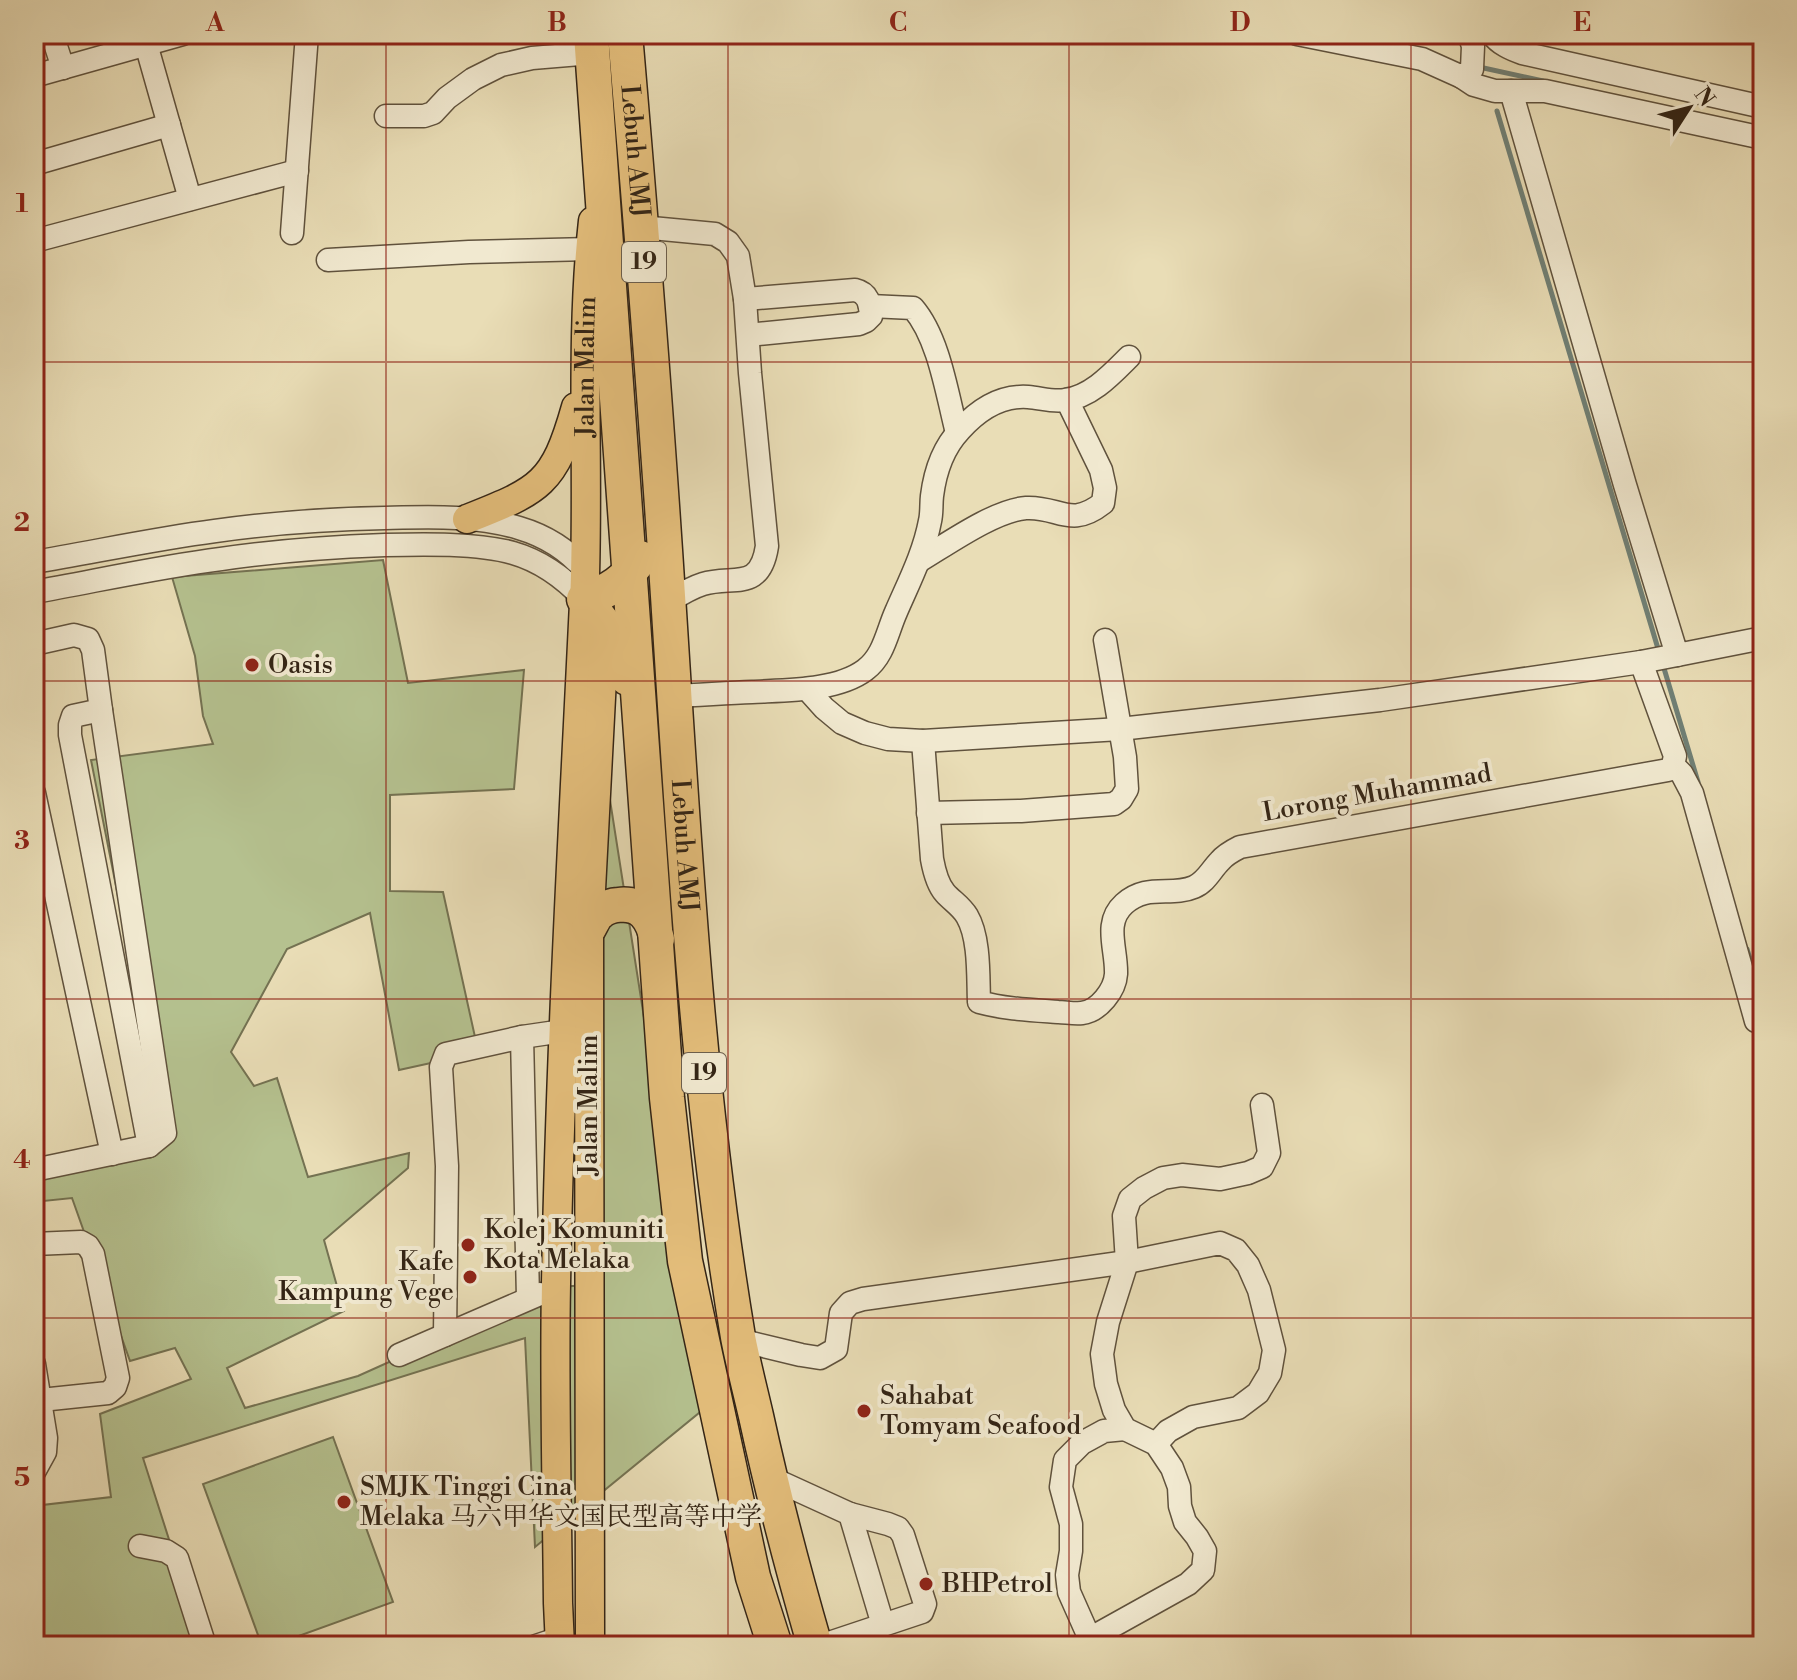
<svg xmlns="http://www.w3.org/2000/svg" width="1797" height="1680" viewBox="0 0 1797 1680" font-family="'Libre Bodoni','Noto Serif SC',serif">
  <rect width="100%" height="100%" fill="#e9ddb6"/>
  <filter id="stains"><feTurbulence type="fractalNoise" baseFrequency=".0025" numOctaves="4"/><feColorMatrix values="0 0 0 0 .2 0 0 0 0 .09 0 0 0 0 .02 0 0 0 .5 -.17"/></filter>
  <radialGradient id="worn" r=".72"><stop offset=".6" stop-color="#630" stop-opacity="0"/><stop offset="1" stop-color="#630" stop-opacity=".3"/></radialGradient>
  <g fill="#b5c18f" stroke="#747252" stroke-width="2">
    <path d="M383 560 408 683 524 670 514 789 390 795V891L443 892 475 1037 472 1054 399 1070 370 913 287 949 231 1052 254 1086 277 1078 308 1177 409 1153 408 1168 324 1240 344 1311 227 1368 245 1408 358 1376 556 1287 589 1285 600 736 705 1408 535 1547 525 1338 143 1458 203 1646H34V1506L111 1497 100 1414 191 1379 175 1348 130 1361 72 1198 34 1202V1170L165 1133 91 760 213 744 203 716 195 656 172 577Z"/>
    <path d="M333 1437 393 1602 271 1646H262L203 1484Z"/>
  </g>
  <g fill="none" stroke-linecap="round" stroke-linejoin="round">
    <g stroke="#707f74" stroke-width="5">
      <path d="M1479 67 1543 81"/>
      <path d="M1497 111 1659 652"/>
      <path d="M1663 665 1698 782"/>
      <path d="M1747 949 1761 994"/>
    </g>
    <defs>
      <g id="minor">
        <path d="M52 34 63 68"/>
        <path d="M1297 34 1422 59 1462 77 1472 69 1473 46 1469 34"/>
        <path d="M1492 34C1499 44 1511 49 1522 53L1763 107"/>
        <path d="M146 44 190 199"/>
        <path d="M34 76 183 34"/>
        <path d="M1462 77 1474 85 1495 91H1545L1763 138"/>
        <path d="M1511 91 1625 485 1677 655 1763 638"/>
        <path d="M386 116H424L433 113 447 98 473 79 501 65 532 58 592 53"/>
        <path d="M34 164 169 125"/>
        <path d="M641 227 715 234 728 242 738 256 745 299 750 373 767 546C760 592 734 575 703 584 690 588 679 595 668 602"/>
        <path d="M292 233 307 34"/>
        <path d="M34 241 297 171"/>
        <path d="M328 260 469 252 590 249"/>
        <path d="M745 299 855 290C868 293 870 303 871 316L866 321 859 324 748 335"/>
        <path d="M870 306 913 308C939 338 947 394 957 433"/>
        <path d="M919 561C946 545 995 510 1026 508 1059 506 1070 529 1103 503L1105 488 1101 470 1067 400"/>
        <path d="M34 562C94 552 154 539 215 531 272 523 328 519 385 518 429 517 477 515 519 528 546 536 567 549 585 570"/>
        <path d="M34 592C96 581 158 567 221 559 275 551 330 547 385 545 423 544 478 543 513 553 541 561 565 579 584 599"/>
        <path d="M34 644 74 635 88 639 93 650 101 710 165 1133 149 1146 34 1170"/>
        <path d="M807 689 824 708 842 723 865 733 888 739 923 741 1120 729 1380 700 1641 662 1677 655"/>
        <path d="M673 696C699 695 726 693 752 692 786 690 837 691 865 670 884 656 887 632 896 612 909 582 924 553 930 521 932 513 931 504 932 496 935 472 943 448 960 430 978 410 1000 395 1028 397 1041 398 1052 402 1065 400 1091 397 1112 374 1129 357"/>
        <path d="M101 710 73 716 70 725V735L149 1146"/>
        <path d="M923 741 932 859C934 870 937 884 945 893 952 901 961 906 967 916 980 938 978 977 979 1002 1005 1009 1030 1010 1058 1012 1065 1012 1074 1014 1082 1013 1099 1011 1115 990 1116 974 1117 949 1103 923 1124 904 1147 883 1171 897 1194 887 1206 882 1211 870 1220 861 1225 855 1232 851 1240 847L1668 770 1673 765 1675 756 1641 662"/>
        <path d="M1673 765 1682 774 1692 793 1756 1021"/>
        <path d="M34 793 112 1154"/>
        <path d="M928 813 1021 811 1114 804 1121 799 1127 789 1125 757 1105 640"/>
        <path d="M522 1037 528 1298"/>
        <path d="M34 1244 81 1242 88 1246 93 1254 118 1378 115 1387 108 1393 41 1400"/>
        <path d="M445 1335 447 1166 441 1067 446 1054 522 1037 563 1031"/>
        <path d="M739 1340 801 1355 820 1358 836 1349 841 1313 850 1303 863 1299 1127 1262 1220 1243 1236 1250 1248 1265 1259 1290 1274 1350 1270 1373 1258 1393 1238 1408 1193 1417 1168 1431 1156 1444"/>
        <path d="M399 1355 540 1294"/>
        <path d="M34 1364 46 1438 45 1452 34 1472"/>
        <path d="M769 1477 850 1514 883 1625 820 1646"/>
        <path d="M850 1514 888 1524 898 1528 903 1535 925 1604 922 1612 883 1625"/>
        <path d="M140 1546 166 1551 177 1558 205 1646"/>
        <path d="M1091 1638 1188 1584 1203 1570 1205 1551 1197 1537 1185 1522 1180 1506 1179 1487 1172 1468 1156 1444 1125 1429 1114 1410 1106 1384 1102 1354 1108 1322 1127 1262 1124 1216 1130 1199 1144 1188 1163 1178 1182 1175 1220 1179 1248 1173 1262 1167 1269 1153 1262 1105"/>
        <path d="M536 1646 560 1638"/>
        <path d="M1093 1646 1069 1592 1067 1575 1071 1551V1524L1061 1487 1065 1460 1082 1443 1104 1431 1125 1429"/>
      </g>
      <g id="major">
        <path d="M467 519C540 490 554 485 576 407"/>
        <path id="s1" d="M560 1646 558 1603C557 1497 554 1390 556 1284 560 1057 573 830 584 603 590 476 579 349 593 221"/>
        <path d="M590 1646 589 928 605 621"/>
      </g>
      <g id="highway">
        <path d="M591 34 667 1098 685 1261 753 1577 775 1646"/>
        <path id="s2" d="M625 34C641 221 656 409 668 596 684 844 697 1092 738 1337 743 1363 750 1390 756 1416 773 1494 793 1570 815 1646"/>
        <path d="M627 678C618 642 608 627 584 599 609 592 627 580 640 558"/>
        <path d="M589 928C592 923 595 915 600 912 604 908 613 905 618 905 642 902 652 918 657 939"/>
      </g>
    </defs>
    <use href="#minor" stroke="#60523d" stroke-width="25"/>
    <use href="#major" stroke="#332415" stroke-width="31"/>
    <use href="#highway" stroke="#332415" stroke-width="37"/>
    <use href="#minor" stroke="#f1e9d0" stroke-width="22"/>
    <use href="#major" stroke="#e4be7b" stroke-width="28"/>
    <use href="#highway" stroke="#e4be7b" stroke-width="34"/>
  </g>
  <path fill="none" stroke="#8f2418" stroke-width="2" stroke-opacity="0.55" d="M386 34V1646M728 34V1646M1069 34V1646M1411 34V1646M34 362H1763M34 681H1763M34 999H1763M34 1318H1763"/>
  <g fill="#8f2418" stroke="#f1e9d0" stroke-width="3">
    <circle cx="252" cy="665" r="8"/>
    <circle cx="468" cy="1245" r="8"/>
    <circle cx="470" cy="1277" r="8"/>
    <circle cx="864" cy="1411" r="8"/>
    <circle cx="344" cy="1502" r="8"/>
    <circle cx="926" cy="1584" r="8"/>
  </g>
  <g text-anchor="middle" dominant-baseline="central" stroke-width="8" stroke-linejoin="round" paint-order="stroke">
    <g fill="#f1e9d0" stroke="#6c5f4d" stroke-width="2">
      <rect x="622" y="242" width="44" height="40" rx="6"/>
      <rect x="682" y="1053" width="44" height="40" rx="6"/>
    </g>
    <g font-size="24" font-weight="bold" fill="#332415">
      <text x="644" y="262">19</text>
      <text x="704" y="1073">19</text>
    </g>
    <g font-size="26" fill="#332415" stroke="#f1e9d0">
      <text stroke="none"><textPath href="#s2" startOffset="118">Lebuh AMJ</textPath></text>
      <text stroke="none"><textPath href="#s1" startOffset="1280">Jalan Malim</textPath></text>
      <text transform="translate(1377 793) rotate(-10)">Lorong Muhammad</text>
      <text stroke="none"><textPath href="#s2" startOffset="814">Lebuh AMJ</textPath></text>
      <text transform="translate(589 1105) rotate(-90)">Jalan Malim</text>
    </g>
    <g font-size="26" fill="#332415" stroke="#f1e9d0" text-anchor="start">
      <text x="268" y="665">Oasis</text>
      <text x="484" y="1230">Kolej Komuniti<tspan x="484" dy="30">Kota Melaka</tspan></text>
      <text x="454" y="1262" text-anchor="end">Kafe<tspan x="454" dy="30">Kampung Vege</tspan></text>
      <text x="880" y="1396">Sahabat<tspan x="880" dy="30">Tomyam Seafood</tspan></text>
      <text x="360" y="1487">SMJK Tinggi Cina<tspan x="360" dy="30">Melaka 马六甲华文国民型高等中学</tspan></text>
      <text x="942" y="1584">BHPetrol</text>
    </g>
  </g>
  <rect width="1797" height="1680" fill="none" stroke="#e9ddb6" stroke-width="88"/>
  <g transform="translate(1689 108) rotate(54)" stroke="#f1e9d0" stroke-width="6" paint-order="stroke">
  <path d="M0-6L14 30L0 20L-14 30Z" fill="#332415"/>
  <text y="-12" font-size="22" font-weight="bold" text-anchor="middle" fill="#332415">N</text>
  </g>
  <rect x="44" y="44" width="1709" height="1592" fill="none" stroke="#8f2418" stroke-width="3"/>
  <g font-size="26" text-anchor="middle" font-weight="bold" fill="#8f2418">
    <text x="215" y="31">A</text>
    <text x="557" y="31">B</text>
    <text x="898" y="31">C</text>
    <text x="1240" y="31">D</text>
    <text x="1582" y="31">E</text>
    <text x="22" y="212">1</text>
    <text x="22" y="531">2</text>
    <text x="22" y="849">3</text>
    <text x="22" y="1168">4</text>
    <text x="22" y="1486">5</text>
  </g>
  <rect width="100%" height="100%" filter="url(#stains)"/>
  <rect width="100%" height="100%" fill="url(#worn)"/>
</svg>
